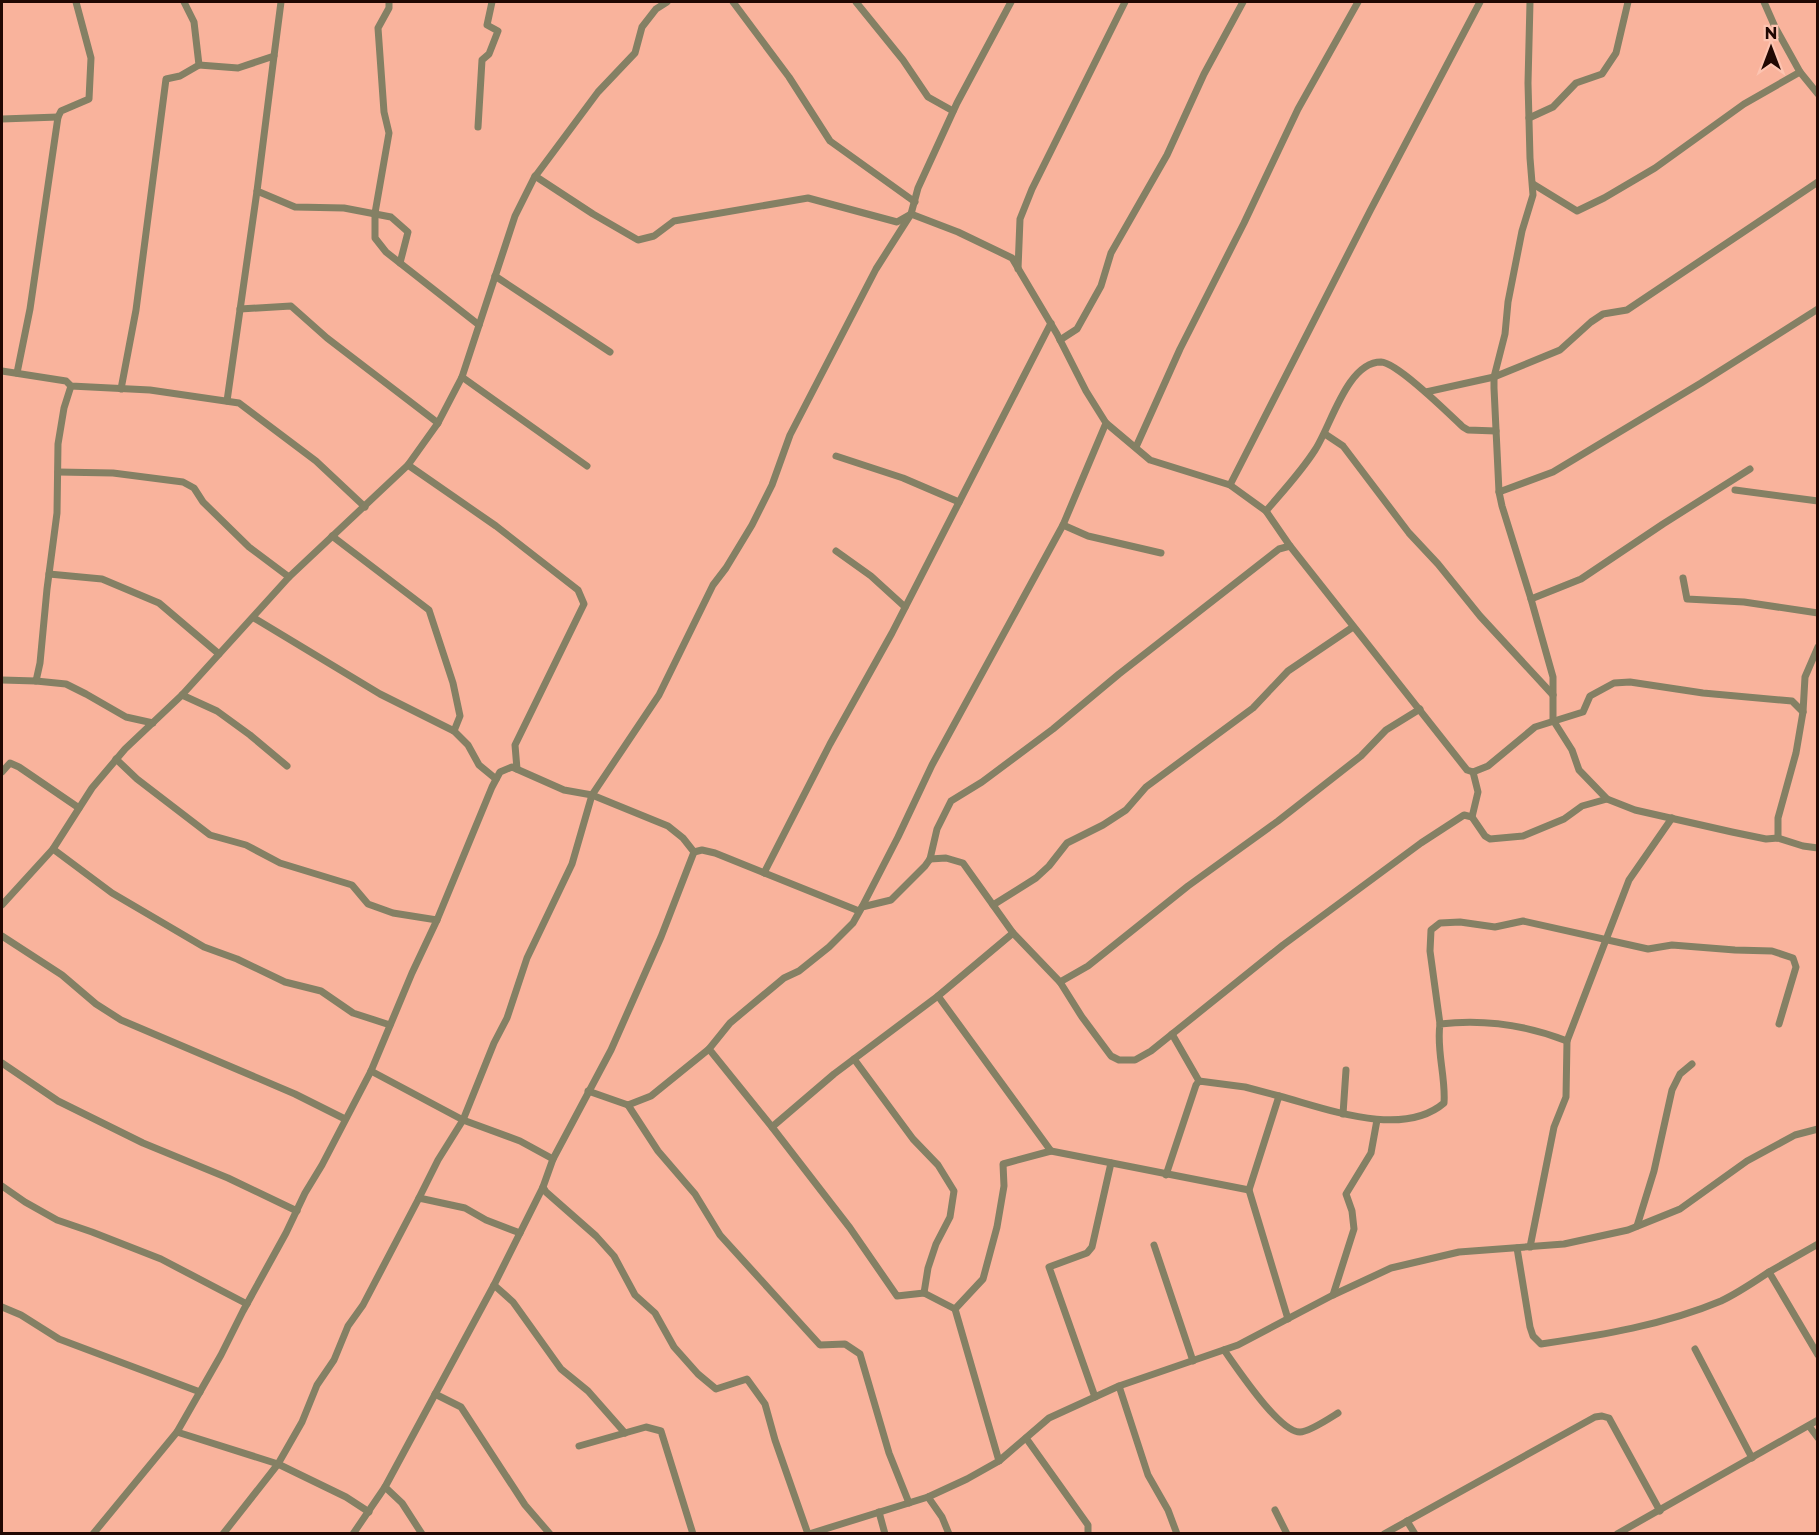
<svg xmlns="http://www.w3.org/2000/svg" width="1819" height="1535" viewBox="0 0 1819 1535" font-family="Montserrat,sans-serif">
  <rect width="100%" height="100%" fill="#f9b39c"/>
  <g fill="none" stroke-linecap="round" stroke-linejoin="round">
    <g stroke="#848064" stroke-width="7">
      <path d="M389 2V8L378 28 384 112 389 133 375 213V238L386 252 400 263"/>
      <path d="M733 2 789 77 830 141 915 202"/>
      <path d="M856 2 903 60 928 97 953 111"/>
      <path d="M1530 2 1528 83 1530 158 1533 195 1522 231 1508 302 1505 334 1494 377V388L1499 492 1502 506 1531 599 1553 677V720L1572 750 1579 770 1607 799 1635 810 1732 832 1766 839 1778 838 1803 846 1818 848"/>
      <path d="M1764 2 1775 27 1800 72 1818 94"/>
      <path d="M274 56 257 191 295 207 344 208 391 217 408 232 400 263 479 325"/>
      <path d="M199 65 238 68 274 56 281 2"/>
      <path d="M1529 118 1553 107 1576 83 1602 74 1616 53 1628 2"/>
      <path d="M2 119 58 117"/>
      <path d="M478 127 482 60 489 54 498 31 487 25 492 2"/>
      <path d="M535 176 593 214 638 240 654 236 674 221 808 198 897 222 911 214 958 232 1012 258 1057 334 1086 391 1106 423 1150 460 1230 485 1266 511 1290 546"/>
      <path d="M1533 184 1577 211 1604 198 1655 168 1744 104 1800 72"/>
      <path d="M1018 269 1020 219 1032 189 1125 2"/>
      <path d="M495 276 610 352"/>
      <path d="M240 309 291 306 327 338 438 423"/>
      <path d="M1060 340 1077 329 1101 286 1111 253 1167 155 1204 74 1243 2"/>
      <path d="M2 371 66 381 71 386 150 390 239 403 316 461 365 507"/>
      <path d="M17 373 30 309 58 117 61 111 89 99 91 58 76 2"/>
      <path d="M462 377 587 466"/>
      <path d="M121 389 136 310 166 79 180 76 199 65 194 22 184 2"/>
      <path d="M1426 392 1494 377 1560 350 1591 322 1603 314 1627 310 1818 182"/>
      <path d="M227 401 257 191"/>
      <path d="M1325 434 1343 446 1409 533 1438 564 1480 616 1553 695"/>
      <path d="M1136 447 1180 349 1244 223 1298 109 1358 2"/>
      <path d="M836 456 903 478 959 502"/>
      <path d="M408 465 496 526 578 590 584 604 515 745 517 769"/>
      <path d="M58 472 113 473 183 482 194 488 203 502 249 547 289 577"/>
      <path d="M1230 485 1370 211 1480 2"/>
      <path d="M1735 490 1818 501"/>
      <path d="M1499 492 1553 472 1701 383 1818 309"/>
      <path d="M1266 511C1283 491 1301 472 1315 450 1331 426 1347 362 1381 362 1398 363 1449 414 1463 427L1468 430 1496 431"/>
      <path d="M1063 525 1088 536 1161 553"/>
      <path d="M332 536 429 610 453 683 460 716 454 731"/>
      <path d="M836 551 871 576 905 607"/>
      <path d="M49 574 102 579 159 603 219 654"/>
      <path d="M1683 578 1687 599 1744 602 1818 613"/>
      <path d="M1531 599 1581 579 1663 524 1750 469"/>
      <path d="M254 618 380 694 454 731 468 745 479 765 496 779"/>
      <path d="M2 680 36 681 40 663 47 589 57 513 58 444 64 408 71 386"/>
      <path d="M36 681 66 684 86 694 126 717 153 723"/>
      <path d="M182 695 217 711 250 735 287 766"/>
      <path d="M116 759 137 779 210 835 246 845 280 863 352 885 368 904 393 913 437 920"/>
      <path d="M2 772 10 763 19 767 79 808"/>
      <path d="M1472 817 1478 792 1473 772"/>
      <path d="M1778 838V818L1796 753 1803 712 1805 677 1818 647"/>
      <path d="M53 849 112 893 204 947 237 959 285 982 321 991 353 1013 390 1025"/>
      <path d="M694 852 702 850 715 853 859 911"/>
      <path d="M930 859 946 858 963 863 1013 933 1060 982 1082 1017 1111 1056 1119 1060H1135L1151 1051 1283 945 1421 843 1464 815 1472 817 1485 836 1490 839 1523 836 1564 819 1582 806 1607 799"/>
      <path d="M764 873 830 744 892 633 1051 323"/>
      <path d="M2 905 53 849 92 788 125 749 182 695 289 577 408 465 438 423 462 377 515 216 534 178 598 92 635 53 642 27 656 9 667 2"/>
      <path d="M993 905 1036 878 1049 866 1067 843 1103 825 1126 810 1146 787 1253 708 1288 671 1353 627"/>
      <path d="M862 907 898 837 932 765 1063 525 1106 423"/>
      <path d="M2 936 62 975 96 1004 121 1020 295 1094 345 1119"/>
      <path d="M1060 982 1088 966 1188 886 1278 821 1361 756 1386 730 1420 709"/>
      <path d="M938 996 1013 933"/>
      <path d="M1440 1024 1430 951 1431 930 1440 923 1460 922 1495 927 1523 921 1648 949 1672 945 1735 950 1772 951 1793 958 1796 967 1779 1024"/>
      <path d="M1172 1034 1199 1081"/>
      <path d="M854 1059 913 1139 938 1165 954 1191 950 1217 936 1244 928 1268 924 1293"/>
      <path d="M2 1063 58 1101 143 1143 228 1178 297 1211"/>
      <path d="M371 1071 463 1120 520 1141 553 1159"/>
      <path d="M588 1091 628 1105 651 1096 709 1049"/>
      <path d="M628 1105 658 1151 695 1194 720 1235 820 1345 845 1344 860 1354 889 1453 909 1503"/>
      <path d="M1343 1114 1346 1070"/>
      <path d="M772 1127 850 1228 897 1296 924 1293 955 1309"/>
      <path d="M1051 1151 938 996 834 1074 772 1127 709 1049 730 1023 784 978 799 971 829 947 853 923 862 907 891 900 925 866 930 859 937 829 951 801 982 782 1053 729 1119 674 1279 549 1290 546 1467 770 1473 772 1488 766 1535 727 1583 712 1590 696 1614 683 1630 682 1703 693 1792 701 1803 712"/>
      <path d="M1166 1175 1196 1085 1199 1081 1245 1087 1279 1096"/>
      <path d="M2 1186 25 1202 57 1220 92 1232 161 1259 247 1304"/>
      <path d="M543 1187 546 1192 596 1236 614 1256 635 1295 655 1313 674 1347 698 1374 716 1389 747 1379 765 1404 775 1440 808 1534"/>
      <path d="M1249 1190 1288 1319"/>
      <path d="M419 1198 438 1160 463 1120 494 1043 507 1018 527 958 572 864 592 795 659 695 713 585 726 568 752 525 772 485 790 435 876 269 911 214 918 188 957 103 1011 2"/>
      <path d="M1637 1226 1654 1171 1672 1090 1680 1074 1692 1064"/>
      <path d="M1154 1245 1193 1361"/>
      <path d="M1530 1247 1554 1127 1566 1097 1567 1041 1629 880 1672 818"/>
      <path d="M1517 1248 1530 1327 1533 1336 1541 1344C1602 1335 1664 1325 1721 1301 1738 1293 1754 1282 1769 1272L1818 1355"/>
      <path d="M1769 1272 1818 1244"/>
      <path d="M494 1285 513 1302 561 1369 588 1391 625 1433"/>
      <path d="M1333 1295 1354 1229 1352 1211 1346 1194 1371 1153 1377 1120"/>
      <path d="M2 1307 21 1315 59 1339 200 1392"/>
      <path d="M1695 1349 1752 1458"/>
      <path d="M1224 1350C1237 1368 1279 1432 1300 1432 1309 1432 1330 1418 1338 1413"/>
      <path d="M1119 1386 1148 1475 1168 1510 1177 1534"/>
      <path d="M435 1394 461 1407 525 1505 550 1534"/>
      <path d="M1095 1397 1049 1267 1087 1253 1092 1247 1111 1163"/>
      <path d="M1809 1426 1818 1438"/>
      <path d="M177 1432 278 1464 346 1497 369 1512"/>
      <path d="M1026 1438 1088 1525V1534"/>
      <path d="M579 1446 646 1427 661 1431 693 1534"/>
      <path d="M999 1461 955 1309 983 1279 997 1227 1004 1186 1003 1164 1051 1151 1249 1190 1279 1096C1325 1108 1402 1139 1444 1103 1446 1077 1436 1050 1440 1024 1483 1019 1526 1025 1567 1041"/>
      <path d="M385 1487 402 1503 422 1534"/>
      <path d="M928 1497 942 1517 949 1534"/>
      <path d="M1275 1510 1287 1534"/>
      <path d="M879 1512 885 1534"/>
      <path d="M1407 1521 1415 1534"/>
      <path d="M93 1534 177 1432 221 1355 243 1311 286 1233 305 1193 322 1165 371 1071 412 973 437 920 492 787 500 772 512 767 564 790 592 795 668 826 683 838 694 852"/>
      <path d="M223 1534 278 1464 302 1422 317 1385 334 1360 348 1326 363 1305 419 1198 465 1208 486 1220 520 1233"/>
      <path d="M353 1534 385 1487 494 1285 543 1187 553 1159 611 1050 661 937 694 852"/>
      <path d="M809 1534 928 1497 967 1479 999 1461 1049 1418 1119 1386 1238 1345 1333 1295 1391 1268 1459 1252 1564 1244 1628 1230 1680 1209 1747 1161 1795 1135 1818 1129"/>
      <path d="M1384 1534 1595 1417 1602 1416 1609 1418 1660 1511"/>
      <path d="M1617 1534 1818 1420"/>
    </g>
  </g>
  <rect width="1819" height="1535" fill="none" stroke="#200803" stroke-width="6"/>
  <g transform="translate(1771 48)" stroke="#fdc4b1" stroke-width="4.5" paint-order="stroke">
  <path d="M0-4.5L10 22L0 15L-10 22Z" fill="#200803"/>
  <text y="-9" font-size="16" font-weight="bold" text-anchor="middle" fill="#200803">N</text>
  </g>
</svg>
